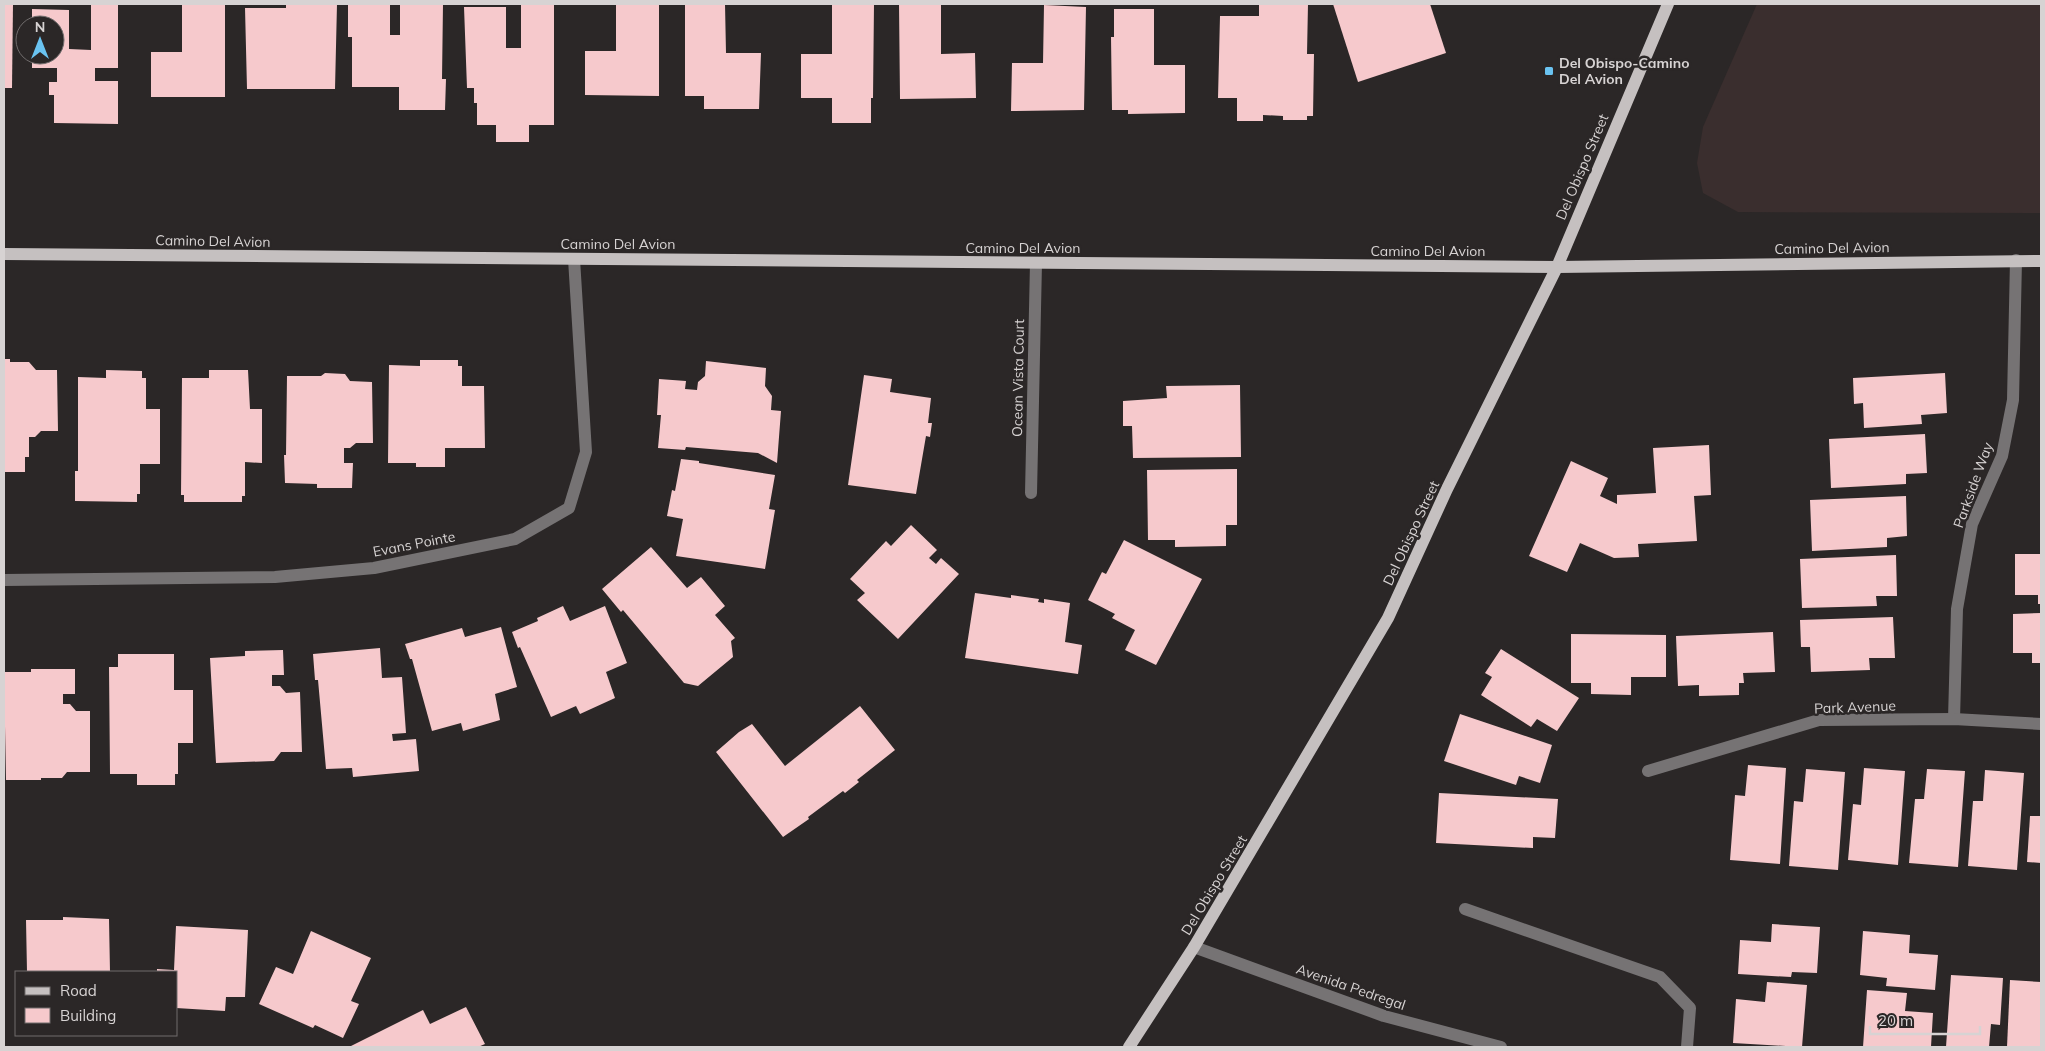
<svg xmlns="http://www.w3.org/2000/svg" width="2045" height="1051" viewBox="0 0 2045 1051" font-family="Mulish,sans-serif">
  <rect width="100%" height="100%" fill="#2b2727"/>
  <path fill="#3a2e2e" d="M1757 4H2041V213L1738 212 1703 193 1697 163 1703 127Z"/>
  <g fill="#f6c9cc">
    <path d="M4 4H13L12 88H4Z"/>
    <path d="M91 4H118V68H95V81H118V124L54 123V95H49V82H57V68H32V55H55V25H32V9L69 10V49L91 50Z"/>
    <path d="M182 4H225V97H151V52H182Z"/>
    <path d="M286 4H337L335 89H247L245 8H286Z"/>
    <path d="M348 4H390V35H400V4H443L442 79H446L445 110H399V87H352V37H348Z"/>
    <path d="M521 4H554V125H529V142H496V125H477V103H474V88H467L464 7H506V48H521Z"/>
    <path d="M616 4H659V96L585 95V51H616Z"/>
    <path d="M685 4H725L726 53H761L759 109H704V96H685Z"/>
    <path d="M832 4H874L873 98H871V123H832V98H801V54H832Z"/>
    <path d="M899 4H941V54L975 53 976 98 900 99Z"/>
    <path d="M1259 4H1308L1307 54H1314L1313 116H1307V120H1283V116L1263 115V121H1237V98H1218L1220 16H1259Z"/>
    <path d="M1333 4H1430L1446 53 1358 82Z"/>
    <path d="M1044 5 1086 7 1084 110 1011 111 1012 63H1043Z"/>
    <path d="M1114 9H1154V65H1185V113L1128 114V110H1112L1111 37H1114Z"/>
    <path d="M4 359H10V362H29L36 370H57L58 431H41L35 437H29V457H25V472H4Z"/>
    <path d="M420 360H458V366H462V386H484L485 448H445V467H416V463H388L389 365 420 366Z"/>
    <path d="M706 361 766 368 765 386 772 396 771 410 781 411 777 463 758 453 686 447 685 450 658 448 661 415H657L659 379 686 381 685 389 697 390 698 382 705 376Z"/>
    <path d="M106 370 142 371V378H146V409H160V464H140V494H137V502L75 501V471H78V377L106 378Z"/>
    <path d="M209 370H248L250 409H262V463L245 462V496H242V502H184V495H181L182 378H209Z"/>
    <path d="M325 373 345 374 350 381 372 382 373 443H356L350 448H344V463H353L352 488H317V484L285 483 284 455H286L287 376H321Z"/>
    <path d="M1945 373 1947 413 1921 415 1922 424 1864 428 1863 403 1854 404 1853 378Z"/>
    <path d="M864 375 892 379 890 392 931 398 928 423H932L930 437 926 436 916 494 848 485Z"/>
    <path d="M1240 385 1241 457 1133 458 1132 426H1123V401L1167 398 1166 386Z"/>
    <path d="M1925 434 1927 473 1906 474V484L1831 488 1829 439Z"/>
    <path d="M1709 445 1711 495 1694 496 1697 541 1638 544 1639 557 1614 558 1580 543 1567 572 1529 556 1571 461 1608 478 1600 496 1617 504V495L1656 493 1653 448Z"/>
    <path d="M681 459 699 461V463L775 475 769 509 775 510 765 569 676 556 683 519 667 516 672 490 675 491Z"/>
    <path d="M1237 469V525H1226V546L1175 547V540H1148L1147 470Z"/>
    <path d="M1906 496 1907 536 1887 538V547L1812 551 1810 500Z"/>
    <path d="M911 525 937 550 929 558 936 564 941 558 959 574 898 639 857 600 865 593 850 579 886 541 891 546Z"/>
    <path d="M1124 540 1202 579 1156 665 1125 650 1135 630 1112 618 1115 614 1088 600 1102 572 1106 574Z"/>
    <path d="M651 547 687 588 701 577 725 606 715 615 735 638 731 641 733 657 698 686 684 683 623 610 621 612 602 589Z"/>
    <path d="M2015 554H2041V604H2038V595H2015Z"/>
    <path d="M1896 555 1897 596H1876L1877 606 1802 608 1800 559Z"/>
    <path d="M975 593 1011 598V595L1039 599 1038 602 1044 603V599L1070 603 1065 642 1082 645 1078 674 965 658Z"/>
    <path d="M563 606 570 621 605 606 627 663 606 672 615 698 580 714 576 706 551 717 520 647 518 648 512 632 538 621 537 618Z"/>
    <path d="M2041 613V663H2032V653H2013V614Z"/>
    <path d="M1893 617 1895 658H1869L1870 670 1811 672 1810 647H1801L1800 620Z"/>
    <path d="M501 627 517 687 495 694 500 720 463 731 461 723 432 731 412 659H410L405 644 462 628 465 637Z"/>
    <path d="M1773 632 1775 672 1743 673 1744 683H1739V695L1699 696V685L1678 686 1676 636Z"/>
    <path d="M1571 634 1666 635V677H1631V695L1591 694V683H1571Z"/>
    <path d="M380 648 382 678 402 677 406 733 392 734 393 741 416 739 419 771 353 777 352 768 326 769 318 680H315L313 654Z"/>
    <path d="M1501 649 1579 698 1557 731 1537 719 1531 727 1481 695 1492 677 1485 673Z"/>
    <path d="M283 650 284 675H272V686H280L286 693 300 692 302 752H281L274 761 216 763 210 658 245 656V651Z"/>
    <path d="M118 654H174V690H193V743H178V774H175V785H137V774H110L109 667H118Z"/>
    <path d="M31 669H75V694H63V704H70L76 711H90V772H67L62 778H41V780H6L4 672H31Z"/>
    <path d="M860 706 895 750 857 780 859 782 845 793 843 791 808 817 809 819 783 837 716 752 739 732 752 724 785 766Z"/>
    <path d="M1460 714 1552 745 1540 783 1519 776 1516 785 1444 761Z"/>
    <path d="M1748 765 1786 768 1780 864 1730 860 1735 795 1745 796Z"/>
    <path d="M1864 768 1905 771 1898 865 1848 860 1853 804 1861 805Z"/>
    <path d="M1806 769 1845 772 1838 870 1789 866 1794 801 1803 802Z"/>
    <path d="M1927 769 1965 771 1958 867 1909 863 1915 799H1924Z"/>
    <path d="M1985 770 2024 773 2017 870 1968 866 1973 801H1983Z"/>
    <path d="M1439 793 1558 799 1555 838 1533 837V848L1436 843Z"/>
    <path d="M2030 816H2041V863L2027 862Z"/>
    <path d="M63 917 109 919 110 972H27L26 920H63Z"/>
    <path d="M1772 924 1820 927 1817 973 1792 972 1791 977 1738 974 1740 940 1771 942Z"/>
    <path d="M176 926 248 930 245 997H226L225 1011 176 1008V972H157V969L174 970Z"/>
    <path d="M311 931 371 958 351 1001 359 1004 343 1038 315 1025 313 1028 259 1004 276 967 293 974Z"/>
    <path d="M1863 931 1910 935 1909 953 1938 955 1935 990 1886 986 1887 978 1860 975Z"/>
    <path d="M1951 975 2003 978 2000 1025 1991 1024 1989 1047H1946Z"/>
    <path d="M2010 980 2041 982V1047H2007Z"/>
    <path d="M1767 982 1807 985 1802 1047 1733 1043 1736 999 1765 1002Z"/>
    <path d="M1867 990 1907 993 1905 1011 1933 1013 1931 1047H1863Z"/>
    <path d="M466 1007 485 1044 478 1047H349L423 1010 430 1024Z"/>
  </g>
  <g fill="none" stroke-linecap="round" stroke-linejoin="round">
    <g stroke="#767374" stroke-width="12">
      <path d="M1031 493 1036 263"/>
      <path d="M4 580 275 577 374 568 515 539 569 508 586 452 574 259"/>
      <path d="M1954 719 1957 609 1972 524 2002 456 2013 400 2016 260"/>
      <path d="M1648 771 1819 720 1954 719 2041 724"/>
      <path d="M1465 909 1660 977 1690 1008 1687 1047"/>
      <path d="M1194 947 1384 1016 1501 1047"/>
    </g>
    <g stroke="#c5c0c0" stroke-width="12">
      <path d="M4 254 1557 267 2041 261"/>
      <path d="M1129 1047 1194 947 1388 618 1447 489 1557 267 1668 4"/>
    </g>
  </g>
  <rect fill="#6ac3f1" stroke="#2b2727" stroke-width="2" x="1544" y="66" width="10" height="10" rx="2.5"/>
  <g text-anchor="middle" dominant-baseline="central" stroke-width="5" stroke-linejoin="round" paint-order="stroke">
    <g font-size="14" font-weight="bold" fill="#d7d3d3" stroke="#2b2727" text-anchor="start">
      <text x="1559" y="63">Del Obispo-Camino<tspan x="1559" dy="16">Del Avion</tspan></text>
    </g>
    <g font-size="14" fill="#d7d3d3" stroke="#2b2727">
      <text transform="translate(1582 167) rotate(-67)">Del Obispo Street</text>
      <text transform="translate(213 241) rotate(1)">Camino Del Avion</text>
      <text x="618" y="244">Camino Del Avion</text>
      <text x="1023" y="248">Camino Del Avion</text>
      <text transform="translate(1832 248) rotate(-1)">Camino Del Avion</text>
      <text x="1428" y="251">Camino Del Avion</text>
      <text transform="translate(1018 378) rotate(-89)">Ocean Vista Court</text>
      <text transform="translate(1973 485) rotate(-70)">Parkside Way</text>
      <text transform="translate(1411 533) rotate(-65)">Del Obispo Street</text>
      <text transform="translate(414 544) rotate(-11)">Evans Pointe</text>
      <text transform="translate(1855 707) rotate(-2)">Park Avenue</text>
      <text transform="translate(1214 885) rotate(-59)">Del Obispo Street</text>
      <text transform="translate(1351 987) rotate(19)">Avenida Pedregal</text>
    </g>
  </g>
  <rect width="2045" height="1051" fill="none" stroke="#d7d3d3" stroke-width="10"/>
  <rect x="15" y="971" width="162" height="65" fill="#2b2727" stroke="#706c6c"/>
  <rect x="25" y="987" width="25" height="8" fill="#c5c0c0" stroke="#706c6c"/>
  <text x="60" y="996" font-size="15" fill="#d7d3d3">Road</text>
  <rect x="25" y="1008" width="25" height="15" fill="#f6c9cc" stroke="#706c6c"/>
  <text x="60" y="1021" font-size="15" fill="#d7d3d3">Building</text>
  <g transform="translate(40 40)"><circle r="24" fill="#2b2727" stroke="#706c6c"/>
  <path d="M0-4L9 19L0 12L-9 19Z" fill="#6ac3f1"/>
  <text y="-8" font-size="14" font-weight="bold" text-anchor="middle" fill="#d7d3d3">N</text>
  </g>
  <path d="M1870 1026v8h110v-8" fill="none" stroke="#d7d3d3" stroke-width="2.5"/>
  <text x="1878" y="1026" font-size="15" fill="#d7d3d3" stroke="#2b2727" stroke-width="4" paint-order="stroke">20 m</text>
</svg>
